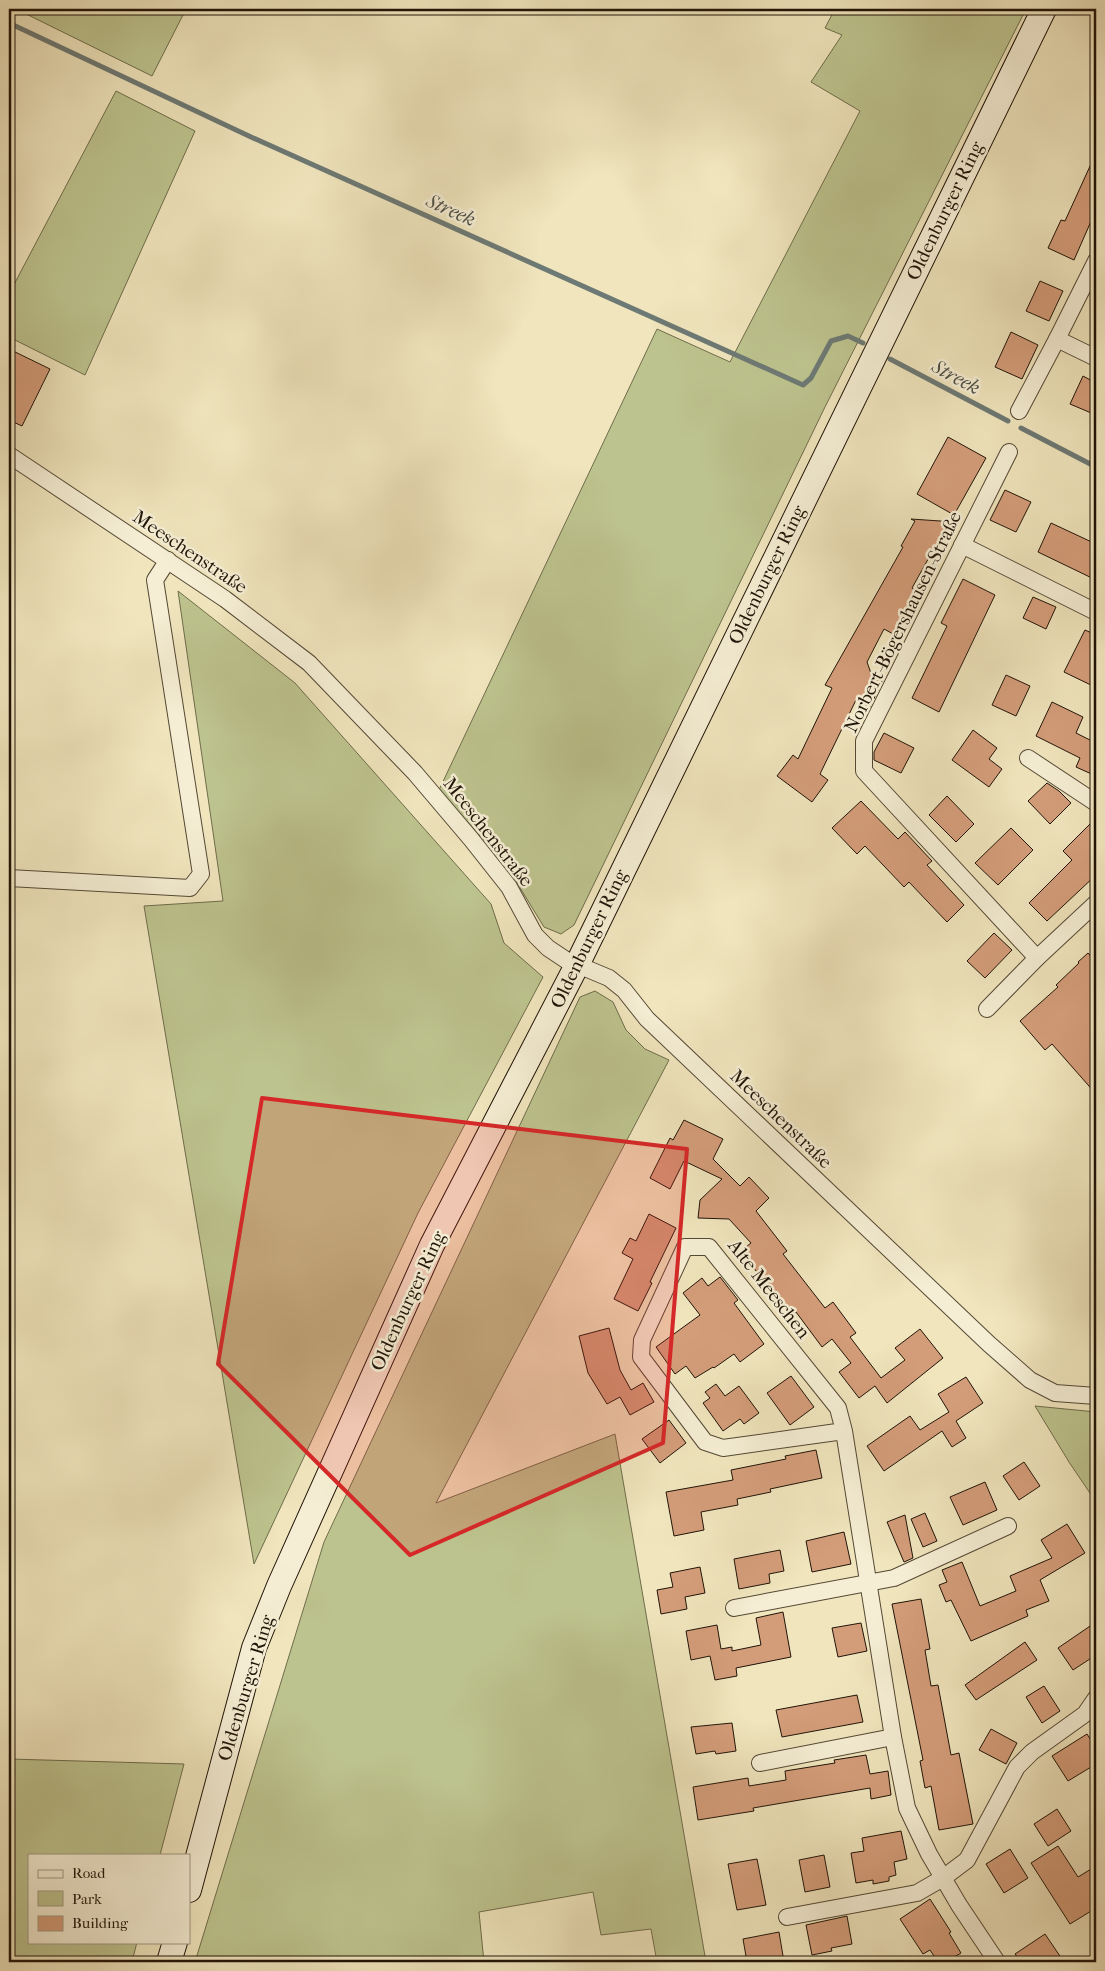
<svg xmlns="http://www.w3.org/2000/svg" width="1105" height="1971" viewBox="0 0 1105 1971" font-family="'IM FELL French Canon',serif">
  <rect width="100%" height="100%" fill="#f0e5bd"/>
  <filter id="stains"><feTurbulence type="fractalNoise" baseFrequency=".004" numOctaves="4"/><feColorMatrix values="0 0 0 0 .2 0 0 0 0 .09 0 0 0 0 .02 0 0 0 .5 -.17"/></filter>
  <radialGradient id="worn" r=".72"><stop offset=".6" stop-color="#630" stop-opacity="0"/><stop offset="1" stop-color="#630" stop-opacity=".3"/></radialGradient>
  <g fill="#bdc38e" stroke="#6e6c4b">
    <path d="M16 9H186L152 76Z"/>
    <path d="M835 9H1026L825 407 574 925 561 934 544 927 506 865 439 790 657 329 730 362 860 111 811 82 842 35 825 28Z"/>
    <path d="M116 91 195 131 85 375 9 337V294Z"/>
    <path d="M178 591 295 683 491 904 504 943 543 977 418 1213 254 1564 144 906 223 901Z"/>
    <path d="M595 991 613 1002 626 1030 645 1049 669 1060 436 1503 615 1434 706 1962H657L651 1929 601 1935 593 1892 479 1912 484 1962H195L324 1542 580 997Z"/>
    <path d="M1035 1406 1096 1412V1502L1069 1462Z"/>
    <path d="M9 1759 184 1764 160 1855H29V1942H137L132 1962H9Z"/>
  </g>
  <g fill="none" stroke-linecap="round" stroke-linejoin="round">
    <g stroke="#6d7974" stroke-width="5">
      <path d="M9 23 251 137 803 385 811 378 831 341 848 336 863 343"/>
      <path d="M890 359 1008 421"/>
      <path d="M1021 428 1096 467"/>
    </g>
  </g>
  <g fill="#d49d7a" stroke="#201408">
    <path d="M1096 153V210L1074 260 1048 248 1061 220 1065 221Z"/>
    <path d="M1040 281 1063 291 1049 321 1026 311Z"/>
    <path d="M1011 332 1038 345 1022 379 995 367Z"/>
    <path d="M9 349 50 369 22 426 9 420Z"/>
    <path d="M1083 376 1096 383V415L1070 404Z"/>
    <path d="M948 437 986 458 954 515 917 494Z"/>
    <path d="M1005 490 1031 502 1016 532 990 520Z"/>
    <path d="M911 519 955 522 946 539 941 536 912 588 919 592 895 635 884 629 867 662 872 676 882 681 870 707 856 700 820 774 828 780 812 802 777 776 793 755 798 759 832 688 825 685 903 547 901 546 915 521Z"/>
    <path d="M1051 523 1096 544V580L1038 552Z"/>
    <path d="M963 579 995 595 939 712 912 698 947 626 941 623Z"/>
    <path d="M1033 597 1056 607 1046 629 1023 618Z"/>
    <path d="M1085 630 1096 635V679L1093 686 1064 672Z"/>
    <path d="M1006 675 1030 686 1016 716 992 705Z"/>
    <path d="M1052 702 1083 717 1076 733 1096 743V776L1076 767 1080 758 1036 736Z"/>
    <path d="M973 730 997 748 989 759 1002 769 989 787 952 760Z"/>
    <path d="M884 733 914 748 901 773 874 760V752Z"/>
    <path d="M1047 783 1059 791 1071 803 1050 824 1028 801Z"/>
    <path d="M947 796 974 824 956 842 929 815Z"/>
    <path d="M861 801 898 839 905 832 932 861 927 865 964 905 947 922 909 882 904 887 865 846 857 854 832 828Z"/>
    <path d="M1096 818V875L1047 921 1029 903 1072 860 1063 851Z"/>
    <path d="M1011 828 1033 850 998 885 975 863Z"/>
    <path d="M994 933 1012 950 985 978 967 961Z"/>
    <path d="M1088 953 1096 962V1094L1052 1044 1045 1050 1020 1021 1058 987 1056 985 1079 963 1078 962Z"/>
    <path d="M684 1120 723 1139 713 1159 740 1186 749 1177 769 1198 756 1211 787 1251 783 1254 825 1308 833 1302 856 1333 850 1337 881 1378 905 1360 895 1348 920 1329 943 1358 887 1403 875 1386 859 1398 839 1372 851 1363 832 1339 822 1347 796 1312 790 1316 741 1251 751 1243 729 1219 698 1218 700 1200 722 1179 684 1161 670 1189 650 1178 670 1138 673 1140Z"/>
    <path d="M649 1214 676 1228 650 1282 652 1283 638 1311 614 1299 633 1259 622 1253 630 1238 636 1241Z"/>
    <path d="M720 1277 738 1300 734 1303 764 1344 740 1362 734 1354 714 1368 713 1367 695 1378 686 1366 675 1374 656 1347 700 1315 683 1293 702 1278 708 1286Z"/>
    <path d="M609 1328 620 1370 631 1390 643 1383 654 1402 630 1415 620 1397 607 1404 588 1373 579 1336Z"/>
    <path d="M791 1376 814 1407 790 1425 767 1393Z"/>
    <path d="M966 1377 983 1403 956 1421 966 1438 952 1447 942 1431 884 1471 867 1446 910 1416 920 1430 949 1412 938 1394Z"/>
    <path d="M716 1384 725 1396 739 1386 759 1413 744 1424 740 1419 723 1431 703 1403 710 1398 705 1392Z"/>
    <path d="M669 1420 686 1443 660 1463 642 1439Z"/>
    <path d="M816 1450 822 1478 770 1489 771 1492 737 1499 738 1505 701 1512 704 1530 674 1536 666 1492 733 1480 731 1470 786 1459 785 1456Z"/>
    <path d="M1024 1462 1040 1486 1019 1500 1003 1476Z"/>
    <path d="M985 1482 997 1510 963 1525 950 1497Z"/>
    <path d="M925 1513 937 1541 923 1547 911 1519Z"/>
    <path d="M905 1515 913 1558 904 1562 887 1522Z"/>
    <path d="M1067 1524 1085 1553 1040 1580 1049 1601 1026 1610 1028 1616 971 1641 951 1600 946 1602 939 1585 947 1582 942 1570 962 1562 980 1606 1016 1591 1010 1576 1052 1558 1041 1540Z"/>
    <path d="M844 1532 851 1564 812 1572 806 1541Z"/>
    <path d="M780 1550 784 1571 769 1574 770 1583 739 1589 734 1559Z"/>
    <path d="M700 1567 705 1593 685 1597 687 1609 661 1614 657 1590 673 1587 670 1573Z"/>
    <path d="M921 1599 930 1649 925 1650 931 1686 938 1685 951 1755 959 1753 973 1824 939 1830 931 1786 925 1788 920 1761 923 1760 892 1604Z"/>
    <path d="M783 1612 791 1657 736 1668 737 1676 715 1680 710 1656 691 1660 686 1631 717 1625 721 1649 732 1647V1651L761 1645 756 1618Z"/>
    <path d="M1096 1622V1655L1073 1670 1058 1648Z"/>
    <path d="M861 1623 867 1651 838 1657 832 1628Z"/>
    <path d="M1025 1642 1037 1660 976 1700 965 1685Z"/>
    <path d="M1044 1686 1060 1711 1042 1723 1026 1697Z"/>
    <path d="M857 1695 863 1722 782 1737 776 1710Z"/>
    <path d="M732 1723 736 1751 716 1754 715 1751 696 1754 691 1727Z"/>
    <path d="M991 1729 1017 1743 1006 1764 979 1750Z"/>
    <path d="M1087 1734 1096 1748V1764L1068 1781 1052 1756Z"/>
    <path d="M866 1755 870 1774 888 1771 891 1795 871 1799 870 1788 753 1808 754 1811 698 1820 693 1787 748 1778 749 1786 786 1780 785 1771 835 1763 834 1760Z"/>
    <path d="M1057 1809 1071 1831 1048 1846 1034 1824Z"/>
    <path d="M901 1831 907 1859 894 1862 896 1875 889 1877V1881L873 1884V1880L856 1883 851 1853 864 1851 862 1838Z"/>
    <path d="M1058 1846 1078 1877 1096 1866V1908L1070 1924 1031 1863Z"/>
    <path d="M1010 1849 1028 1878 1004 1893 986 1864Z"/>
    <path d="M824 1855 830 1887 805 1892 799 1860Z"/>
    <path d="M757 1859 766 1905 737 1910 728 1864Z"/>
    <path d="M930 1899 951 1932 949 1933 961 1953 946 1962H938L930 1950 923 1954 900 1919Z"/>
    <path d="M847 1916 852 1944 831 1948 832 1951 812 1955 806 1925Z"/>
    <path d="M779 1932 784 1962H747L743 1939Z"/>
    <path d="M1045 1934 1064 1962H1021L1015 1954Z"/>
  </g>
  <g fill="none" stroke-linecap="round" stroke-linejoin="round">
    <defs>
      <g id="minor">
        <path d="M1096 261 1057 339 1096 358"/>
        <path d="M1019 411 1057 339"/>
        <path d="M1009 452 864 741V771L1037 958"/>
        <path d="M9 455 225 599 309 663 415 773 471 839 509 887 535 935 548 948 566 960 609 978 624 990 647 1019 989 1344 1030 1380 1055 1393 1096 1396"/>
        <path d="M962 545 1096 612"/>
        <path d="M1028 758 1096 803"/>
        <path d="M9 878 190 888 201 874 155 580 168 560"/>
        <path d="M987 1009 1037 958 1096 903"/>
        <path d="M844 1431 723 1448 705 1442 641 1357 642 1340 685 1247H709L838 1408 844 1431 893 1737 907 1808 929 1854 959 1905 997 1962"/>
        <path d="M734 1608 894 1578 1008 1526"/>
        <path d="M760 1763 893 1737"/>
        <path d="M787 1917 917 1893 943 1878 967 1860 1017 1767 1032 1752 1085 1714 1096 1698"/>
      </g>
      <g id="secondary">
        <path d="M189 1890 254 1648 279 1586 432 1245 577 965 1044 9"/>
        <path d="M169 1962 175 1942"/>
      </g>
    </defs>
    <use href="#minor" stroke="#544835" stroke-width="18"/>
    <use href="#secondary" stroke="#201408" stroke-width="26"/>
    <use href="#minor" stroke="#f5eed4" stroke-width="16"/>
    <use href="#secondary" stroke="#f5eed4" stroke-width="24"/>
  </g>
  <path fill="#d62828" fill-opacity="0.2" stroke="#d62828" stroke-width="4" stroke-linejoin="round" d="M262 1098 687 1149 663 1443 410 1555 218 1364Z"/>
  <g text-anchor="middle" dominant-baseline="central" stroke-width="5" stroke-linejoin="round" paint-order="stroke">
    <g font-size="19" fill="#201408" stroke="#f5eed4">
      <text transform="translate(945 211) rotate(-64)">Oldenburger Ring</text>
      <text transform="translate(190 552) rotate(34)">Meeschenstraße</text>
      <text transform="translate(767 575) rotate(-64)">Oldenburger Ring</text>
      <text transform="translate(903 622) rotate(-64)">Norbert-Bögershausen-Straße</text>
      <text transform="translate(488 832) rotate(52)">Meeschenstraße</text>
      <text transform="translate(589 939) rotate(-64)">Oldenburger Ring</text>
      <text transform="translate(781 1119) rotate(44)">Meeschenstraße</text>
      <text transform="translate(769 1289) rotate(52)">Alte Meeschen</text>
      <text transform="translate(408 1301) rotate(-65)">Oldenburger Ring</text>
      <text transform="translate(246 1688) rotate(-73)">Oldenburger Ring</text>
    </g>
    <g font-size="20" font-style="italic" fill="#4d4f47" stroke="#f5eed4">
      <text transform="translate(451 210) rotate(24)">Streek</text>
      <text transform="translate(956 377) rotate(28)">Streek</text>
    </g>
  </g>
  <rect width="1105" height="1971" fill="none" stroke="#f0e5bd" stroke-width="30"/>
  <rect x="10" y="10" width="1085" height="1951" fill="none" stroke="#201408" stroke-width="2.5"/>
  <rect x="15" y="15" width="1075" height="1941" fill="none" stroke="#201408"/>
  <rect x="28" y="1854" width="162" height="90" fill="#f5eed4" stroke="#a09782"/>
  <rect x="38" y="1870" width="25" height="8" fill="#f5eed4" stroke="#a09782"/>
  <text x="72" y="1878" font-size="15" fill="#201408">Road</text>
  <rect x="38" y="1891" width="25" height="15" fill="#bdc38e" stroke="#a09782"/>
  <text x="72" y="1904" font-size="15" fill="#201408">Park</text>
  <rect x="38" y="1916" width="25" height="15" fill="#d49d7a" stroke="#a09782"/>
  <text x="72" y="1928" font-size="15" fill="#201408">Building</text>
  <rect width="100%" height="100%" filter="url(#stains)"/>
  <rect width="100%" height="100%" fill="url(#worn)"/>
</svg>
